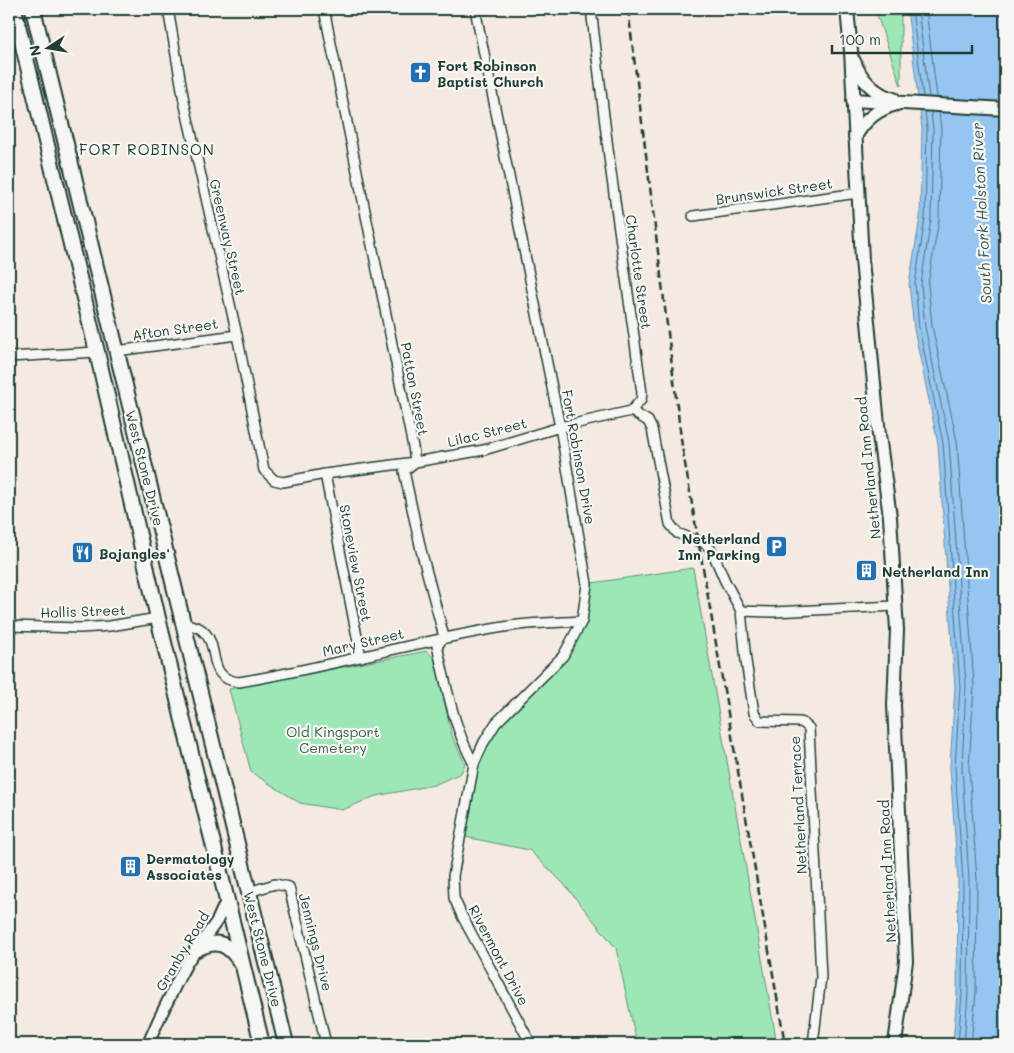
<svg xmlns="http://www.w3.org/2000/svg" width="1014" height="1053" viewBox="0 0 1014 1053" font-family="Mali,sans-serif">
  <rect width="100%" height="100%" fill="#f5eae2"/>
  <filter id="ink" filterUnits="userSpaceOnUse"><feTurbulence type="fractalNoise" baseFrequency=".02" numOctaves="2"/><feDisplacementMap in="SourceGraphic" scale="10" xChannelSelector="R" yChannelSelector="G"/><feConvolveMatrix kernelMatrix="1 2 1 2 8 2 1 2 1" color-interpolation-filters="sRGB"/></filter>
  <g filter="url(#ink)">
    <g fill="#9de7b6" stroke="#5e9275">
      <path d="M875 9H901V86Z"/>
      <path d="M693 568 777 1044H637L616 948 563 883 529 850 460 836 484 742 563 656 582 621 592 583Z"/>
      <path d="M427 651 435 659 452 736 465 764 461 773 434 785 376 796 342 810 300 803 251 772 229 689Z"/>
    </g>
    <path fill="#95c5f1" stroke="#668fa5" d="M907 9H1005V1044H953L957 993 958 880 950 767 955 687 938 444 914 329 909 284 920 218 922 128Z"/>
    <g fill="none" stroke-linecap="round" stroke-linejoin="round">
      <g stroke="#4e7380" stroke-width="1">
        <path d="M912 9 923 97"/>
        <path d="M918 9 929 97"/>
        <path d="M926 9 937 97"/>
        <path d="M925 112 927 128 925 218 915 284 919 328 943 443 960 687 955 768 963 880 962 993 958 1044"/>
        <path d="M931 112 933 129 931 219 921 284 925 327 949 442 966 686 962 767 969 880 968 993 964 1044"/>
        <path d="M939 113 941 129 939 220 928 284 932 326 957 441 974 686 969 767 977 880 976 993 971 1044"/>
      </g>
      <defs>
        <g id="minor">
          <path d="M168 9 184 101 237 335 264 470 274 480 283 482 325 474 415 462 484 450 560 427 631 411"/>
          <path d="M324 9 413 447 415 462 404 471 421 550 444 637 437 646C447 687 453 727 474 764"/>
          <path d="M475 9 560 427 587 584 582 621 563 656 496 723 484 742 474 764 453 876 454 898 462 916 531 1044"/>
          <path d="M591 9 610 165 642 393 641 400 631 411 648 421 652 429 670 524 677 533 706 544 712 551 725 581 741 611 773 612 895 606"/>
          <path d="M693 216 858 193"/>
          <path d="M116 351 237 335"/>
          <path d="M9 357 97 352"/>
          <path d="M325 474 361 657"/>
          <path d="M741 611 746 661 754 713 760 721 800 722 803 723 809 728 821 977 813 1044"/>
          <path d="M183 623C189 625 198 626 202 630 222 646 204 678 239 682 330 667 419 640 510 626 534 622 559 623 582 621"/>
          <path d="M9 626 81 628 110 626 158 618"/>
          <path d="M249 892 275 884 289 887 326 1044"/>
        </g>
        <path id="tertiary" d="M148 1044 158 1021 180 976 188 961 217 921 227 899"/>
        <g id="secondary">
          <path d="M847 9 851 51 862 260 879 435 890 517 897 630 894 705 906 961 895 1044"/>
          <path d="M854 61C860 79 876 95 894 99"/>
          <path d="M853 100 1005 109"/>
          <path d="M855 137C864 120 877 109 897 104"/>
        </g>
        <g id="trunk">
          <path d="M14 9 97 352 158 618 262 1044"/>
          <path d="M33 9 286 1044"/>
          <path d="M197 949C218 938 229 944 241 963"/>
        </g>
      </defs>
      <use href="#minor" stroke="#1f3d34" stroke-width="12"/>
      <use href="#tertiary" stroke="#1f3d34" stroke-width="14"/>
      <use href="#secondary" stroke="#1f3d34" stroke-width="16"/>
      <use href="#trunk" stroke="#1f3d34" stroke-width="18"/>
      <use href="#minor" stroke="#f6f6f2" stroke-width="9"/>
      <use href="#tertiary" stroke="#f6f6f2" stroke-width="10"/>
      <use href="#secondary" stroke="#f6f6f2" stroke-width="12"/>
      <use href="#trunk" stroke="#f6f6f2" stroke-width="14"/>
      <path stroke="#1f3d34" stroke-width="2.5" stroke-dasharray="8 4" stroke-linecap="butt" d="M628 9 682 446 785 1044"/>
    </g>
  </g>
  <defs>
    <symbol id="church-square" viewBox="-11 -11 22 22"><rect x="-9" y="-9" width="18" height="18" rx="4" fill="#1f6fb2" stroke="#f6f6f2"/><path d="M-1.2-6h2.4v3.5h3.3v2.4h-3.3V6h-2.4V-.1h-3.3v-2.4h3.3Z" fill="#fff"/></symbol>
    <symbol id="parking-square" viewBox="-11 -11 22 22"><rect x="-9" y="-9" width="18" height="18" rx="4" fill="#1f6fb2" stroke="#f6f6f2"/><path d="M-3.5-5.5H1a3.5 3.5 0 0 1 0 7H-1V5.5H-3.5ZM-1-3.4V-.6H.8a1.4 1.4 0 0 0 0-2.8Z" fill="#fff"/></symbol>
    <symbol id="restaurant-square" viewBox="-11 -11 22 22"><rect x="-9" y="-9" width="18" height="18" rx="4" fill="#1f6fb2" stroke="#f6f6f2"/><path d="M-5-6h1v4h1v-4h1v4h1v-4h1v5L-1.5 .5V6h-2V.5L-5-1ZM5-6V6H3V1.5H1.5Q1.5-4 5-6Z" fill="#fff"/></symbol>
    <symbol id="building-square" viewBox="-11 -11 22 22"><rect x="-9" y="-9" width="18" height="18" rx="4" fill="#1f6fb2" stroke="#f6f6f2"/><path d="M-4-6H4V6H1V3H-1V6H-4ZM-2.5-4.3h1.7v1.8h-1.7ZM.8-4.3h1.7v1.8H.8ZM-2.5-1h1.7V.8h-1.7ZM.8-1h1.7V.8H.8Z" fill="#fff"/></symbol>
  </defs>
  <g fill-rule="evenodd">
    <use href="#church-square" x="408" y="60" width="25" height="25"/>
    <use href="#parking-square" x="764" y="534" width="25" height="25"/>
    <use href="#restaurant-square" x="70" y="540" width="25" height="25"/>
    <use href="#building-square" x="854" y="558" width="25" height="25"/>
    <use href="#building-square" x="118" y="854" width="25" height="25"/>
  </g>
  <g text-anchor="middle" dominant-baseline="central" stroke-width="4.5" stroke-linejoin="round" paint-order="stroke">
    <g font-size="14" font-weight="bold" fill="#1f3d34" stroke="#f6f6f2" text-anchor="start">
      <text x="437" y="65">Fort Robinson<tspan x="437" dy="16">Baptist Church</tspan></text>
      <text x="760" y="538" text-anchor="end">Netherland<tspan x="760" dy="16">Inn Parking</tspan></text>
      <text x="99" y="553">Bojangles'</text>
      <text x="882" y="571">Netherland Inn</text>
      <text x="146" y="858">Dermatology<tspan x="146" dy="16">Associates</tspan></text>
    </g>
    <g font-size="14" fill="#1f3d34" stroke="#f6f6f2">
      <text transform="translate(774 191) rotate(-8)">Brunswick Street</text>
      <text transform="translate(228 237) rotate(77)">Greenway Street</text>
      <text transform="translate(639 272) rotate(82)">Charlotte Street</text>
      <text transform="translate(175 329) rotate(-8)">Afton Street</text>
      <text transform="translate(415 389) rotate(79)">Patton Street</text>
      <text transform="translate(487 432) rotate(-14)">Lilac Street</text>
      <text transform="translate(579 457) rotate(80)">Fort Robinson Drive</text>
      <text transform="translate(145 468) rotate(76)">West Stone Drive</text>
      <text transform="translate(868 468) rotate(-96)">Netherland Inn Road</text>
      <text transform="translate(356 563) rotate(79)">Stoneview Street</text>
      <text transform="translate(83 611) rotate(-2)">Hollis Street</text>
      <text transform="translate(363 642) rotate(-13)">Mary Street</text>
      <text transform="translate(798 805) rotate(-93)">Netherland Terrace</text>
      <text transform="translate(887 871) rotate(-93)">Netherland Inn Road</text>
      <text transform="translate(316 942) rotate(76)">Jennings Drive</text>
      <text transform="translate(263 949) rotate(76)">West Stone Drive</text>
      <text transform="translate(182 951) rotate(-59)">Granby Road</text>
      <text transform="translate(499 955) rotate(62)">Rivermont Drive</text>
    </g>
    <g font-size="14" fill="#385f4e" stroke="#f6f6f2">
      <text x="333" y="731">Old Kingsport<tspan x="333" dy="16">Cemetery</tspan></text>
    </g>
    <g font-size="15" letter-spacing="1" fill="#1f3d34" stroke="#f6f6f2">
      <text x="147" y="149">FORT ROBINSON</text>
    </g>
    <g font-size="15" font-style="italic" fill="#37585a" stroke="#f6f6f2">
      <text transform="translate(981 213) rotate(-93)">South Fork Holston River</text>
    </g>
  </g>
  <rect width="1014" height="1053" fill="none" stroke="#f6f6f2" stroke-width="30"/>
  <rect x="15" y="15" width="984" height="1023" fill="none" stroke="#1f3d34" stroke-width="2" filter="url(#ink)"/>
  <g transform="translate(48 48) rotate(258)" stroke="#f6f6f2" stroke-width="4" paint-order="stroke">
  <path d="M0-4L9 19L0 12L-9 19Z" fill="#1f3d34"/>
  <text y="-8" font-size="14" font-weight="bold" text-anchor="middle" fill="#1f3d34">N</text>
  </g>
  <path d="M832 45v8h140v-8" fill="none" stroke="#1f3d34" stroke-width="2.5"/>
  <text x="839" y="45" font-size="15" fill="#1f3d34" stroke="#f6f6f2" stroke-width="4" paint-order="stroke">100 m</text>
</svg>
